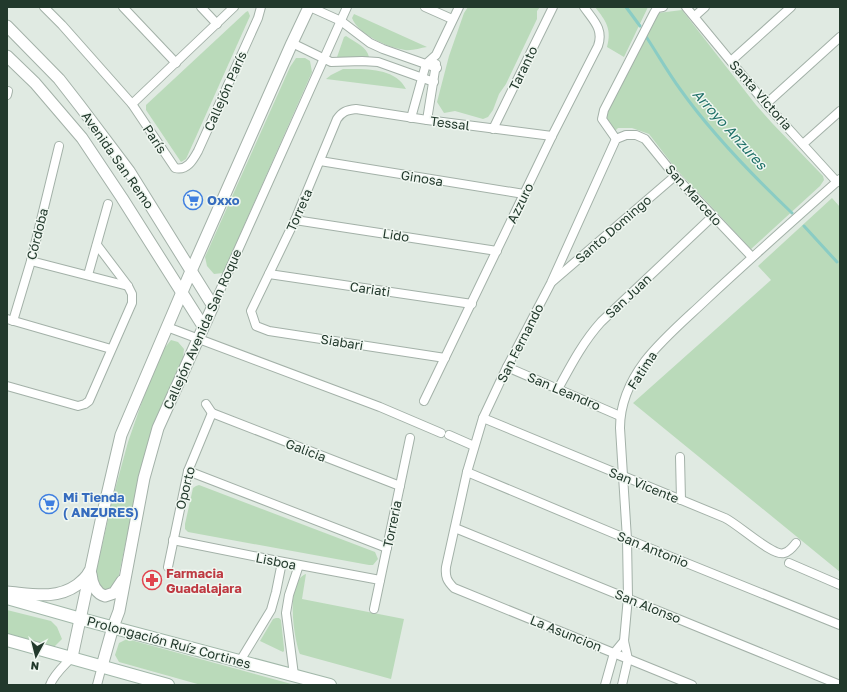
<svg xmlns="http://www.w3.org/2000/svg" width="847" height="692" viewBox="0 0 847 692" font-family="'Golos Text',sans-serif">
  <rect width="100%" height="100%" fill="#e0eae2"/>
  <g fill="#badaba">
    <path d="M468 7H540L537 11V19L506 84 499 94 493 110 488 117 483 119 455 111 444 113 437 102 449 56 464 13Z"/>
    <path d="M595 7H648L624 57 607 47C612 29 606 21 595 7Z"/>
    <path d="M682 10 756 105 772 123 823 176 824 180 820 186 751 249 676 169 649 134 632 128H618L614 132C603 117 605 116 612 99L615 98 652 23 658 13Z"/>
    <path d="M248 11 250 16 186 159 181 162 146 110V105L246 12Z"/>
    <path d="M354 14 427 47C420 48 412 51 405 50 387 47 359 35 352 18Z"/>
    <path d="M346 36C355 42 367 47 369 57L336 60 344 37Z"/>
    <path d="M296 58H305L310 61 312 72 223 273 214 274 207 266 205 257 290 67Z"/>
    <path d="M343 69C364 69 395 67 406 89L326 79 331 75Z"/>
    <path d="M832 198 840 207V572L633 403 771 280 758 266Z"/>
    <path d="M171 340 178 342 184 349 183 358 142 464 117 584 109 591 100 588 95 577 113 497 128 442 152 373 163 350Z"/>
    <path d="M199 485 375 552 378 559 373 565H369L188 532 185 529V524L193 488 196 486Z"/>
    <path d="M306 574 302 599 404 619 391 679 300 654C294 638 285 581 306 574Z"/>
    <path d="M7 610 51 621 57 627 62 639 54 647 7 634Z"/>
    <path d="M276 618H279L281 620 284 648V651L283 652 260 641 273 619Z"/>
    <path d="M127 639 295 685H201L119 662 115 655 119 643Z"/>
  </g>
  <g fill="none" stroke-linecap="round" stroke-linejoin="round">
    <g stroke="#8accc4" stroke-width="3">
      <path d="M626 7 640 26"/>
      <path d="M645 35C657 53 667 71 680 89 712 134 752 175 792 213"/>
      <path d="M804 226 837 262"/>
    </g>
    <defs>
      <g id="minor">
        <path d="M44 7 62 25 132 104 175 168C187 171 193 160 198 151L258 18 261 7"/>
        <path d="M123 7 176 63"/>
        <path d="M201 7 217 24"/>
        <path d="M310 7 341 21 370 43 383 49 437 68"/>
        <path d="M425 7 452 19"/>
        <path d="M686 7 766 104 837 182"/>
        <path d="M695 16 705 7"/>
        <path d="M292 43 331 62 362 61 378 62 434 82"/>
        <path d="M731 61 791 7"/>
        <path d="M7 95 8 91"/>
        <path d="M132 104 234 7"/>
        <path d="M766 104 840 37"/>
        <path d="M411 118 426 64 436 55 459 7"/>
        <path d="M427 120 436 64"/>
        <path d="M493 129 553 7"/>
        <path d="M616 139 602 119 604 110 654 13 657 8 663 7"/>
        <path d="M803 144 840 111"/>
        <path d="M320 161 524 194"/>
        <path d="M295 220 497 251"/>
        <path d="M31 261 128 286"/>
        <path d="M269 274 472 304"/>
        <path d="M88 275 108 204"/>
        <path d="M553 281 675 176"/>
        <path d="M213 306 347 7"/>
        <path d="M7 319 111 349"/>
        <path d="M13 321 31 261 59 146"/>
        <path d="M167 327 380 407 441 433"/>
        <path d="M445 358 269 331 256 326 251 311 295 220 337 119C342 112 346 110 356 109L427 120 552 136"/>
        <path d="M507 367 620 416"/>
        <path d="M7 386 78 406 85 404 89 401 132 303V294L128 286 97 245"/>
        <path d="M558 389C571 365 583 342 601 322L713 216"/>
        <path d="M424 401 552 136 598 46C604 29 593 20 584 7"/>
        <path d="M206 404 212 413"/>
        <path d="M212 413 400 486"/>
        <path d="M483 418 725 518C738 524 773 557 784 553 789 552 793 547 796 543"/>
        <path d="M449 435 474 446"/>
        <path d="M680 457 681 500"/>
        <path d="M188 471 387 548"/>
        <path d="M467 472 627 539 840 625"/>
        <path d="M455 528 840 685"/>
        <path d="M173 540 273 560 380 580"/>
        <path d="M789 563 840 585"/>
        <path d="M168 567 188 471 212 413"/>
        <path d="M374 609 410 438"/>
        <path d="M240 661 271 610 276 592 282 562"/>
        <path d="M294 675 286 613 289 595 299 565"/>
        <path d="M50 685C54 674 64 666 72 657"/>
        <path d="M97 685 102 666"/>
        <path d="M605 685 614 653 624 641"/>
        <path d="M622 685 628 659 624 641 628 597 627 539 620 428C620 404 630 381 645 361 663 338 686 319 707 299 751 258 795 219 840 179"/>
        <path d="M692 685 454 588C447 581 445 577 446 567L467 472 483 418 507 367 551 283 616 139 626 135H636L645 139 675 176 752 257"/>
      </g>
      <g id="tertiary">
        <path d="M7 26 59 79 80 106 129 171 213 306 158 428 144 478 119 611 113 627 102 666"/>
        <path d="M7 56 35 83 82 138 122 198 203 326"/>
        <path d="M91 574C92 584 95 593 105 596L114 593 122 581"/>
        <path d="M7 592C31 594 56 600 77 585 82 581 87 577 89 572"/>
        <path d="M72 657 101 521 121 435 191 271 292 43 309 7"/>
      </g>
      <g id="secondary">
        <path d="M7 598 81 619 330 685"/>
        <path d="M7 640 168 685"/>
      </g>
    </defs>
    <use href="#minor" stroke="#a3b1a8" stroke-width="10"/>
    <use href="#tertiary" stroke="#a3b1a8" stroke-width="13"/>
    <use href="#secondary" stroke="#a2b8aa" stroke-width="14"/>
    <use href="#minor" stroke="#fff" stroke-width="8"/>
    <use href="#tertiary" stroke="#fff" stroke-width="11"/>
    <use href="#secondary" stroke="#fff" stroke-width="12"/>
  </g>
  <defs>
    <symbol id="supermarket-ring" viewBox="-11 -11 22 22"><circle r="9.5" fill="#f0f7f1" stroke="#3f7fe0" stroke-width="1.5"/><path d="M-6-5.5h2.5l.6 2H6L4.5 2H-2.5L-4.4-4H-6ZM-1.5 3.2a1.3 1.3 0 1 0 .1 0ZM3 3.2a1.3 1.3 0 1 0 .1 0Z" fill="#3f7fe0"/></symbol>
    <symbol id="pharmacy-ring" viewBox="-11 -11 22 22"><circle r="9.5" fill="#f0f7f1" stroke="#e0444e" stroke-width="1.5"/><path d="M-2-6h4v4h4v4h-4v4h-4v-4h-4v-4h4Z" fill="#e0444e"/></symbol>
  </defs>
  <g fill-rule="evenodd">
    <use href="#supermarket-ring" x="182" y="189" width="22" height="22"/>
    <use href="#supermarket-ring" x="38" y="493" width="22" height="22"/>
    <use href="#pharmacy-ring" x="141" y="569" width="22" height="22"/>
  </g>
  <g text-anchor="middle" dominant-baseline="central" stroke-width="3" stroke-linejoin="round" paint-order="stroke">
    <g font-size="13" fill="#22392c" stroke="#f0f7f1">
      <text transform="translate(523 68) rotate(-64)">Taranto</text>
      <text transform="translate(225 91) rotate(-66)">Callejón París</text>
      <text transform="translate(761 95) rotate(49)">Santa Victoria</text>
      <text transform="translate(450 123) rotate(7)">Tessal</text>
      <text transform="translate(155 139) rotate(56)">París</text>
      <text transform="translate(118 160) rotate(55)">Avenida San Remo</text>
      <text transform="translate(422 178) rotate(9)">Ginosa</text>
      <text transform="translate(694 195) rotate(48)">San Marcelo</text>
      <text transform="translate(520 203) rotate(-64)">Azzuro</text>
      <text transform="translate(299 210) rotate(-66)">Torreta</text>
      <text transform="translate(613 229) rotate(-41)">Santo Domingo</text>
      <text transform="translate(37 234) rotate(-76)">Córdoba</text>
      <text transform="translate(396 235) rotate(9)">Lido</text>
      <text transform="translate(370 289) rotate(8)">Cariati</text>
      <text transform="translate(628 296) rotate(-43)">San Juan</text>
      <text transform="translate(202 329) rotate(-66)">Callejón Avenida San Roque</text>
      <text transform="translate(342 342) rotate(9)">Siabari</text>
      <text transform="translate(520 343) rotate(-63)">San Fernando</text>
      <text transform="translate(642 370) rotate(-57)">Fatima</text>
      <text transform="translate(564 391) rotate(23)">San Leandro</text>
      <text transform="translate(306 450) rotate(21)">Galicia</text>
      <text transform="translate(644 485) rotate(22)">San Vicente</text>
      <text transform="translate(185 488) rotate(-76)">Oporto</text>
      <text transform="translate(392 524) rotate(-78)">Torreria</text>
      <text transform="translate(653 549) rotate(22)">San Antonio</text>
      <text transform="translate(276 561) rotate(11)">Lisboa</text>
      <text transform="translate(648 606) rotate(22)">San Alonso</text>
      <text transform="translate(566 633) rotate(22)">La Asuncion</text>
      <text transform="translate(169 642) rotate(15)">Prolongación Ruíz Cortines</text>
    </g>
    <g font-size="13" font-weight="bold" fill="#366cbe" stroke="#f0f7f1" text-anchor="start">
      <text x="207" y="200">Oxxo</text>
      <text x="63" y="497">Mi Tienda<tspan x="63" dy="15">( ANZURES)</tspan></text>
    </g>
    <g font-size="13" font-weight="bold" fill="#be3a42" stroke="#f0f7f1" text-anchor="start">
      <text x="166" y="573">Farmacia<tspan x="166" dy="15">Guadalajara</tspan></text>
    </g>
    <g font-size="14" font-style="italic" fill="#207168" stroke="#f0f7f1">
      <text transform="translate(730 129) rotate(48)">Arroyo Anzures</text>
    </g>
  </g>
  <rect width="847" height="692" fill="none" stroke="#22392c" stroke-width="16"/>
  <g transform="translate(36 656) rotate(187)" stroke="#f0f7f1" stroke-width="3" paint-order="stroke">
  <path d="M0-3L7 15L0 10L-7 15Z" fill="#22392c"/>
  <text y="-6" font-size="11" font-weight="bold" text-anchor="middle" fill="#22392c">N</text>
  </g>
</svg>
